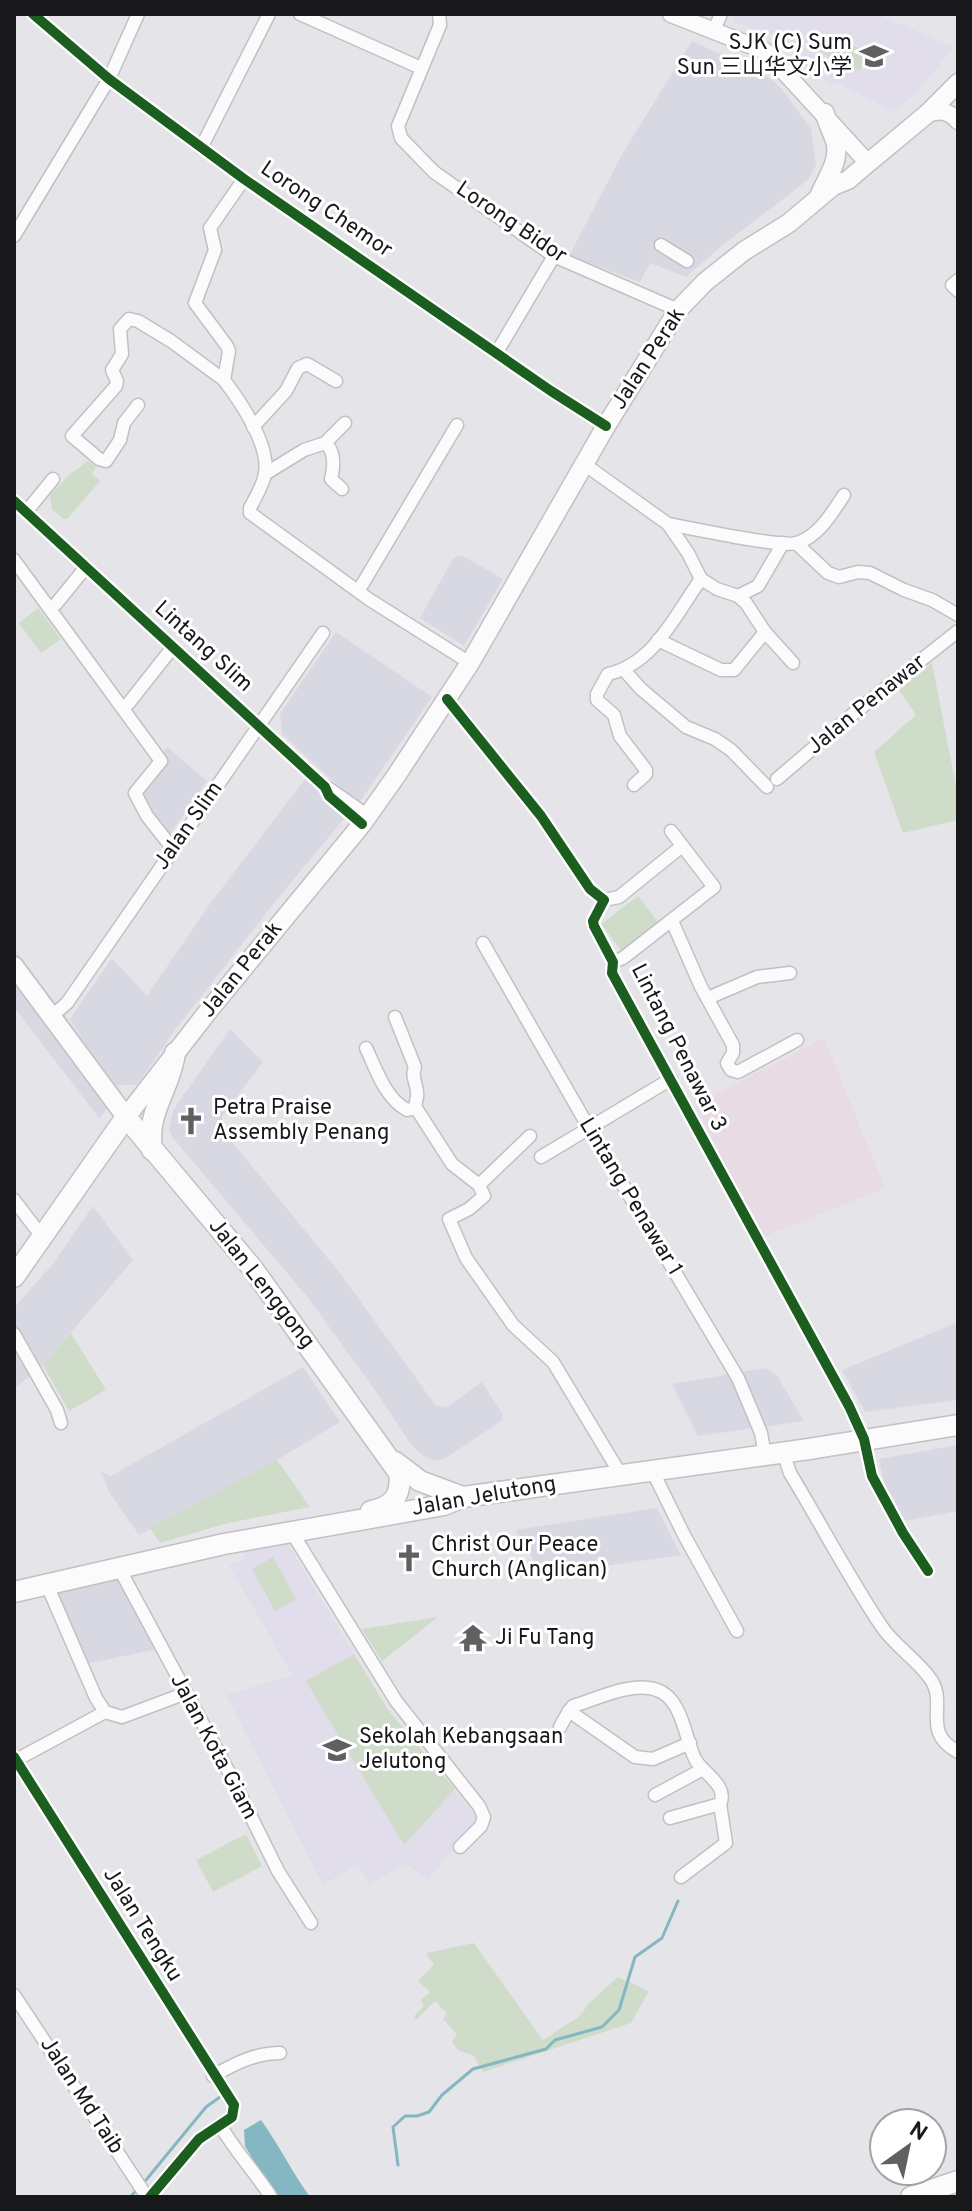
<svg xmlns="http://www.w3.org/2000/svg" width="972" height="2211" viewBox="0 0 972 2211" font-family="Overpass,'Noto Sans SC',sans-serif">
  <rect width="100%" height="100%" fill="#e5e5e9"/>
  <g fill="#d7d8e2">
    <path d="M692 41 763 73 781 88 811 129 816 165 808 180 724 244 686 277 650 263 640 282 569 256 624 151Z"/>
    <path d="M463 556 503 579 464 646 420 618 454 557Z"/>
    <path d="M336 632 432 697 358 804 282 734 280 714Z"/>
    <path d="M167 747 207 781 162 845 129 792Z"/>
    <path d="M305 779 347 815 270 908 175 1030 137 1085H117L122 1093 99 1118 14 1007V948L84 1041 70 1019 112 958 147 996 209 905Z"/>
    <path d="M230 1029 263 1062 222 1117 223 1131 340 1273 436 1406 447 1407 482 1382 503 1415 501 1421 444 1459 435 1461 422 1455 410 1443 379 1396 309 1299 173 1138 169 1129 173 1110Z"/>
    <path d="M93 1206 133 1260 43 1365 14 1389V1308L52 1265Z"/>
    <path d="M958 1322V1400L865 1412 842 1370Z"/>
    <path d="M303 1367 340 1422 277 1460 139 1535 109 1492 101 1472 111 1476Z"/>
    <path d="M765 1368 776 1374 804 1421 698 1436 672 1384Z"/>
    <path d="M958 1445V1511L905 1521 884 1483 879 1459Z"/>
    <path d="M657 1508 681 1555 542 1575 516 1530Z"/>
    <path d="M129 1576 167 1647 77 1666 44 1595Z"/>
  </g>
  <path fill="#e8dbe4" d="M824 1038 885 1188 763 1237 695 1105Z"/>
  <g fill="#e2ddea">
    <path d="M735 14H876L954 47 917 92 894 112 838 83 830 86 785 40 732 21Z"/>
    <path d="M286 1541 388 1710 478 1817 428 1880 406 1864 369 1884 358 1864 323 1885 226 1695 292 1675 229 1565 244 1559 242 1551Z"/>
  </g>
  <g fill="#cedcc9">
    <path d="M828 35 868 52 860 71 820 53Z"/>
    <path d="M88 461 96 467 92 474 100 481 67 519H63L52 509 50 495 69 475Z"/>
    <path d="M38 608 61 639 41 653 19 623Z"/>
    <path d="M932 663 958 796V820L903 833 874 752 916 715 898 689Z"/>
    <path d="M638 896 661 926 624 954 601 924Z"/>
    <path d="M71 1333 106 1390 69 1411 43 1365Z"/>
    <path d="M277 1460 310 1507 228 1523 160 1543 150 1528Z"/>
    <path d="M273 1557 296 1599 275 1611 252 1569Z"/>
    <path d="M438 1617 382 1661 362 1629Z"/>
    <path d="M354 1654 388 1710 455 1789 404 1845 306 1681Z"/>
    <path d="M246 1834 262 1866 213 1892 196 1860Z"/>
    <path d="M474 1943 543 2040 580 2016 589 2003 618 1977 649 1991 631 2023 483 2072 474 2056 458 2050 452 2042 457 2034 443 2019 447 2014 435 2001 416 2020 414 2016 424 2006 421 2000 430 1992 418 1981 434 1965 426 1953Z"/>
  </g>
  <path fill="#84b7c1" d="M261 2120C279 2145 292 2172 310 2197H275L245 2146 244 2130Z"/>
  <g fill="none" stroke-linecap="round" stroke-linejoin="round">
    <g stroke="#84b7c1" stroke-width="3">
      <path d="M398 2165 393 2127 405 2116H417L429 2112 442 2095 473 2069 546 2049 555 2040 602 2027 619 2010 635 1957 662 1938 678 1901"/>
      <path d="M146 2180 206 2107 220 2097"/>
      <path d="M130 2197 136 2191"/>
    </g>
    <defs>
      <g id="minor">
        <path d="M33 14 109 79 244 179 551 391 606 426"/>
        <path d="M300 14 421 68"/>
        <path d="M439 14 440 25 398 126 401 138 434 172 554 256 678 310"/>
        <path d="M714 30 721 14"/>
        <path d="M201 148 269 14"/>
        <path d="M244 179 210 228 215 250 195 303 227 346 229 351 224 380C240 401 270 445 265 473 264 484 255 498 250 508V513L370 600 470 663"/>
        <path d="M14 236 109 79 138 14"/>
        <path d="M661 245 687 261"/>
        <path d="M958 280 952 285 958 291"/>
        <path d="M497 352 554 256"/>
        <path d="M138 405 124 423 120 440 106 461 99 459 72 436 116 386 117 381 112 370 122 354 120 329 129 319 138 321 171 341 224 380"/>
        <path d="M253 427 286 391 298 368 307 364 336 381"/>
        <path d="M325 443C336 452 334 467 331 479L342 489"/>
        <path d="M584 464 668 524 688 553 701 579 717 589 738 596 758 586 783 543"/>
        <path d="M265 474 304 450 325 443 345 423"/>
        <path d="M14 501 325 787 329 796 362 824"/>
        <path d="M26 512 53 479"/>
        <path d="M668 524C690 528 782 548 797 543 819 536 832 513 844 495"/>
        <path d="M796 543 828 573 839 577 858 572 870 573 904 590 932 600 958 615"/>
        <path d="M14 560 161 761 135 793 147 816 173 849"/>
        <path d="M359 590 457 425"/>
        <path d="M738 596 746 603 765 632 793 663"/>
        <path d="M56 604 86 567"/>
        <path d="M658 640 721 670H734L765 632"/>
        <path d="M624 670 641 689 686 727 715 739 731 750 767 787"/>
        <path d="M447 699 541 816 590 889 604 900 593 921 594 926 613 962 612 973 849 1406 864 1439 872 1476 903 1533 928 1571"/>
        <path d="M128 704 173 647"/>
        <path d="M777 779 853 714 958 631"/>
        <path d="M634 785 646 774V770L620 736 614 715 597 700V694L608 674C654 664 675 615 701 579"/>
        <path d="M328 788 368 816"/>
        <path d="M604 900 619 897 682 846"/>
        <path d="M672 921 701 987 733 1045V1053L727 1063 731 1070 738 1072 797 1040"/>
        <path d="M483 943 589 1128 738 1378 761 1433 765 1455"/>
        <path d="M613 962 623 958 714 887 671 831"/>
        <path d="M708 998 757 977 790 973"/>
        <path d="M52 1016 67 1003 323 633"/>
        <path d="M395 1017 415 1067C410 1078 419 1086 417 1097 416 1101 415 1104 416 1108"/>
        <path d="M366 1048C376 1069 385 1098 407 1110L416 1108 452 1164 479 1185"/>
        <path d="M530 1136 479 1185 484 1196 469 1209 449 1219 466 1258 513 1325 553 1362 621 1475"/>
        <path d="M541 1157 671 1079"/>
        <path d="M14 1200 43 1238"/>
        <path d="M14 1334 57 1410 61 1423"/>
        <path d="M783 1452 790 1473C821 1524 849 1578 882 1627 895 1646 916 1659 929 1677 950 1703 919 1731 958 1752"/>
        <path d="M652 1470 684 1535 737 1631"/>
        <path d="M291 1531 396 1701 479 1806 484 1817 481 1826 460 1847"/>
        <path d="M119 1568 230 1774 278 1871 311 1923"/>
        <path d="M47 1585 96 1698 105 1712 122 1717 186 1693"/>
        <path d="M560 1727 569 1711"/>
        <path d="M14 1757 234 2105 232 2117 199 2139 150 2197"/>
        <path d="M16 1760 105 1712"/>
        <path d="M655 1795 703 1769"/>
        <path d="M670 1818 720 1804C729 1785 702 1773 695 1759 685 1738 682 1698 657 1690 632 1681 597 1699 573 1706L569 1711 635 1757 653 1759 690 1743"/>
        <path d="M681 1877 726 1843 720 1804"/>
        <path d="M14 1995 147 2197"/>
        <path d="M213 2076C234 2064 255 2053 280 2053"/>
        <path d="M220 2125C235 2151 255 2172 271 2197"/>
      </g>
      <g id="tertiary">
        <path d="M671 14 765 51 868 163"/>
        <path d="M927 114C940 110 948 110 958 121"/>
      </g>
      <g id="secondary">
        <path d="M819 197C825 180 839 164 836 145 834 134 827 125 825 113"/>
        <path d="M14 966 126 1117 209 1010 362 824 396 776 470 663 606 426 678 310 705 282 744 251 789 223 833 186 848 180 868 163 927 114 958 83"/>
      </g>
      <g id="primary">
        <path d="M152 1150C146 1111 170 1090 175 1053"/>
        <path d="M14 1277 126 1117 253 1269 399 1473C402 1495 393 1507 371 1511"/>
        <path d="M395 1462 420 1481 463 1497"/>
        <path d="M14 1592 224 1544 444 1505 463 1497 809 1449 958 1425"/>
      </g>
      <path id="trunk" d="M911 2197 958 2181"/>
    </defs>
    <use href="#minor" stroke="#c1c1c4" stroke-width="15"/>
    <use href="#tertiary" stroke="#c1c1c4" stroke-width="19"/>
    <use href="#secondary" stroke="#c1c1c4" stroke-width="21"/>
    <use href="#primary" stroke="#c1c1c4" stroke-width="23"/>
    <use href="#trunk" stroke="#c1c1c4" stroke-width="23"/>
    <use href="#minor" stroke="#fbfbfc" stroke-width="12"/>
    <use href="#tertiary" stroke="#fbfbfc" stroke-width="16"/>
    <use href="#secondary" stroke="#fbfbfc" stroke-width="18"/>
    <use href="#primary" stroke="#fbfbfc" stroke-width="20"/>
    <use href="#trunk" stroke="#fbfbfc" stroke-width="20"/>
    <defs>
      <g id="cycleway">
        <path d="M33 14 109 79 244 179 551 391 606 426"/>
        <path d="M14 501 325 787 329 796 362 824"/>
        <path d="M447 699 541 816 590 889 604 900 593 921 594 926 613 962 612 973 849 1406 864 1439 872 1476 903 1533 928 1571"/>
        <path d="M14 1757 234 2105 232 2117 199 2139 150 2197"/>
      </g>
    </defs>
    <use href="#cycleway" stroke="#fff" stroke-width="15"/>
    <use href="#cycleway" stroke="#1b5e20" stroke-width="10"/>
  </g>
  <defs>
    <symbol id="school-bare" viewBox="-9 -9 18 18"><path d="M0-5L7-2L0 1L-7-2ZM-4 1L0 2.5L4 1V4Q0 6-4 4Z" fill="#606062" stroke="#fff" stroke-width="2.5" paint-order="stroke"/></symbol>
    <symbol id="church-bare" viewBox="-9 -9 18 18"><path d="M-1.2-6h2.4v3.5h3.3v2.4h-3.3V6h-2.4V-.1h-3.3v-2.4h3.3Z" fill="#606062" stroke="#fff" stroke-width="2.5" paint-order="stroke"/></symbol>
    <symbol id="temple-bare" viewBox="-9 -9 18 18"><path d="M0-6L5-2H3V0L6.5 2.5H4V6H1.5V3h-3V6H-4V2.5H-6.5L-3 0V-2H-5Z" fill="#606062" stroke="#fff" stroke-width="2.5" paint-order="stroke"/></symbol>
  </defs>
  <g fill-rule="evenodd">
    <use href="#school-bare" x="854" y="36" width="40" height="40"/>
    <use href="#church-bare" x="171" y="1101" width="40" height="40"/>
    <use href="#church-bare" x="389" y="1538" width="40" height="40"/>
    <use href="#temple-bare" x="453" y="1618" width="40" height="40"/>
    <use href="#school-bare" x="317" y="1730" width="40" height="40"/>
  </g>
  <g text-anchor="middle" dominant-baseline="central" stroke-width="6" stroke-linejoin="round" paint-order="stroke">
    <g font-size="22" fill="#18181a" stroke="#fff" text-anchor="start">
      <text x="852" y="43" text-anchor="end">SJK (C) Sum<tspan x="852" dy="25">Sun 三山华文小学</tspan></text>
      <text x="213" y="1108">Petra Praise<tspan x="213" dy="25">Assembly Penang</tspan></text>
      <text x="431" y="1545">Christ Our Peace<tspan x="431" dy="25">Church (Anglican)</tspan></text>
      <text x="495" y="1638">Ji Fu Tang</text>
      <text x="359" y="1737">Sekolah Kebangsaan<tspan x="359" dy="25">Jelutong</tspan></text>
    </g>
    <g font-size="22" fill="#18181a" stroke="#fff">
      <text transform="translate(326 210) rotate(34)">Lorong Chemor</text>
      <text transform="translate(511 223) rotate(34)">Lorong Bidor</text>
      <text transform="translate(649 359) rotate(-57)">Jalan Perak</text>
      <text transform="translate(203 647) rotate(42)">Lintang Slim</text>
      <text transform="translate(867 705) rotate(-39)">Jalan Penawar</text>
      <text transform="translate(189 826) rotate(-55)">Jalan Slim</text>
      <text transform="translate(242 970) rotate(-51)">Jalan Perak</text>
      <text transform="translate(678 1048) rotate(63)">Lintang Penawar 3</text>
      <text transform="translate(630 1197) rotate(59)">Lintang Penawar 1</text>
      <text transform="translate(261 1284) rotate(52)">Jalan Lenggong</text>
      <text transform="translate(484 1497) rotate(-10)">Jalan Jelutong</text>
      <text transform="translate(213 1747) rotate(62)">Jalan Kota Giam</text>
      <text transform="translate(142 1925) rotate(58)">Jalan Tengku</text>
      <text transform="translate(81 2096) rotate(57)">Jalan Md Taib</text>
    </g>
  </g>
  <rect width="972" height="2211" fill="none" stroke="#18181a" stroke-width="32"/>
  <g transform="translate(908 2147) rotate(33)"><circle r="38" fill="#ffffff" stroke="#a3a3a3" stroke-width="2"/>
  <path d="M0-6L14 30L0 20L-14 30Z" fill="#606062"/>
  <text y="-12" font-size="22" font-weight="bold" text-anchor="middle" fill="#18181a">N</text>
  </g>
</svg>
